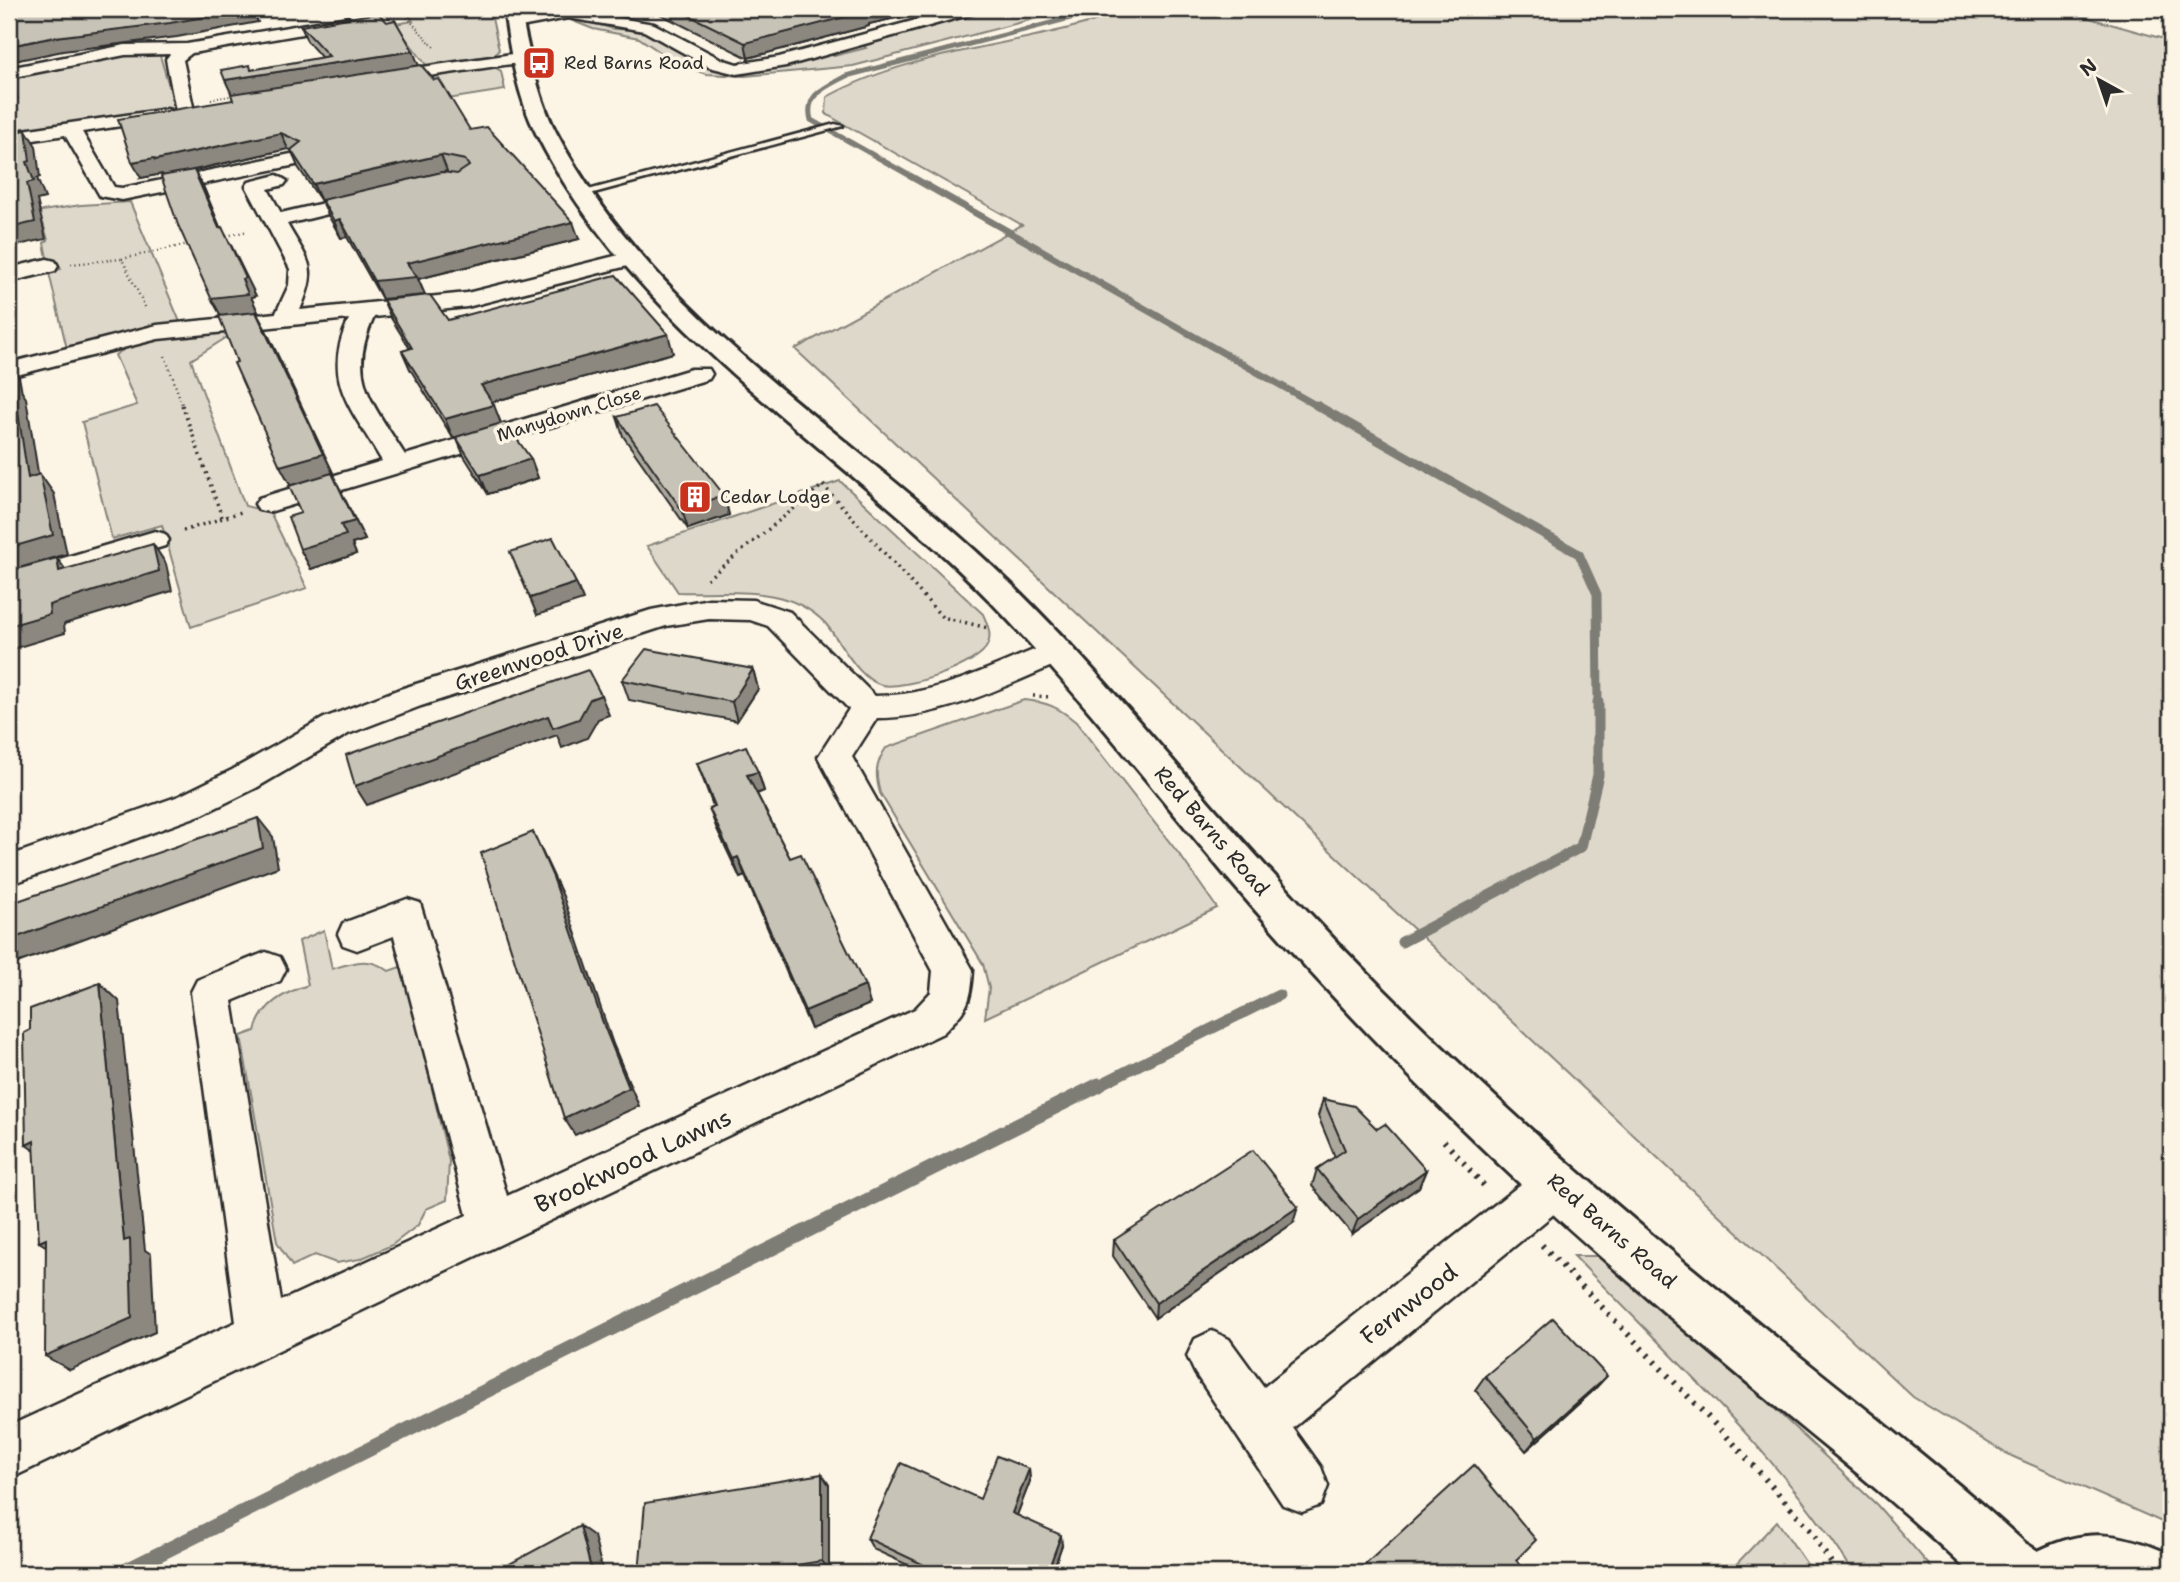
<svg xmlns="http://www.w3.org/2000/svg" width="2180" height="1582" viewBox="0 0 2180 1582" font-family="'Shantell Sans',sans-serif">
  <rect width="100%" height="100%" fill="#fcf5e5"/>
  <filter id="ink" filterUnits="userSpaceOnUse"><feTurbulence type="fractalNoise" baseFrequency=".0143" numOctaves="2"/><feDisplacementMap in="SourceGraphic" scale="14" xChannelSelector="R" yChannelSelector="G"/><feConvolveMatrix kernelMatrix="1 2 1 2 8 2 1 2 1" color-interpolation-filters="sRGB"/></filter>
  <g filter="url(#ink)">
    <g fill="#ded8ca" stroke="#84827a" stroke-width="2">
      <path d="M405 9H490L499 50 493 56 427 66 395 24 413 21Z"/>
      <path d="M983 9H1072L853 66 745 76 706 74 678 64 639 38 593 29 563 17H582L578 19 614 29 645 30 732 72 826 53 834 56 866 48 862 44 938 19 946 22 971 16 966 12Z"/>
      <path d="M1130 9H2057L2171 41V1526L2007 1454 1913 1397 795 349 1022 225 826 114 827 97C919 46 1032 47 1130 9Z"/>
      <path d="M159 52 175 107 9 134V101L18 99 16 92 9 93V75L109 56Z"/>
      <path d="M481 67H494L501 71 505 90 448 99 429 76Z"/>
      <path d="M130 202 180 322 67 349 49 273 61 269 57 261 48 263 44 243 48 240 43 223 35 219V212L81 205Z"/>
      <path d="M240 329 191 360 245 506 270 512 307 588 191 627 162 525 112 539 82 422 137 405 115 355C150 331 199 333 240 329Z"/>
      <path d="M840 481 983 614C987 624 992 633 988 644 980 666 904 690 882 685 857 679 841 641 825 623 787 583 727 594 678 592L647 546Z"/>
      <path d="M1024 700C1047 702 1058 707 1076 722L1182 858 1217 908 985 1018 989 988 983 964 880 793C875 775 875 764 886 748Z"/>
      <path d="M324 930 332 969C354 962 369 956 389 971L403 966 449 1161 447 1200 426 1209 418 1225 392 1245 360 1259 336 1263 315 1255 292 1266 277 1242 241 1036 255 1031C262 1004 284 993 308 985L299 941Z"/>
      <path d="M1574 1256H1602L1657 1298 1877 1505 1936 1573H1854C1779 1454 1671 1357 1574 1256Z"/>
      <path d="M1777 1521 1813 1573H1727H1728Z"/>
    </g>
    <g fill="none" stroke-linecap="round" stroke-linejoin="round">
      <path stroke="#7d7b74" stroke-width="5" d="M914 178 811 120C804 94 826 87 846 76L1105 9"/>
      <path stroke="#7d7b74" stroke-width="7" d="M910 176 1319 407"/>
      <path stroke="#7d7b74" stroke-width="9" d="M1316 405 1579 554 1597 594 1598 703"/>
      <g stroke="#7d7b74" stroke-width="11">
        <path d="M1402 942 1581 847 1598 775V702"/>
        <path d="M1095 1087 1279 995"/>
      </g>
      <path stroke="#7d7b74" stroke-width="15" d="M121 1573 1099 1085"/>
      <defs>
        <path id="lane" d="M835 124 843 126 586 195 577 193Z"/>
        <g id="street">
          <path d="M566 9 654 24 721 59 737 64 779 57 957 9H982L979 12 786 66 737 74 709 67 644 31 568 18 515 28 507 23 515 18Z"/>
          <path d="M348 17 356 22 354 25 192 53 183 60 194 111 185 116 176 111 166 59 170 54 125 55 9 78V68L125 45 187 44Z"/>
          <path d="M519 53 527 58 525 62 381 83 372 78 381 73Z"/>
          <path d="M167 109 176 114 173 118 82 132 114 187 122 188 296 153 306 159 296 165 122 200 100 196 65 135 9 144V132Z"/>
          <path d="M277 175 287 181 284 185 268 189 281 213 370 192 380 198 377 202 287 224C309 263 319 266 300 310L467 293 631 252 642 258 639 263 467 307 374 317C346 378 372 402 405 455L691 369H709L712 374 709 379 269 512 259 510 255 504 259 498 382 461C352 408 320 381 349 319L158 339 9 377V363L157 325 276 313 289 285 290 269 246 186 249 182Z"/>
          <path d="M47 259 55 261 58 266 55 271 9 282V268Z"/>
          <path d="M155 531 165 534 169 540 165 546 9 593V574Z"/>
          <path d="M709 599 753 600 790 612 875 696C936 696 990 667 1046 645L1057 641 1068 645 1073 652 1068 659C1007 685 944 718 877 718L852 757 973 970C971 1004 967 1009 943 1033L9 1479V1426L236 1322 191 992 197 980 266 952 280 957 286 969 280 981 232 1001 281 1301 467 1215 394 936 357 950 343 945 338 934 343 923 407 899 420 903 507 1196 915 1009 931 992 933 971 818 757 849 709 768 626 750 620 709 619 666 626 421 706 348 734 256 788 203 814 9 885V856L179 796 232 770 324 718 397 690 651 610Z"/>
          <path d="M1556 1163 1572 1169 1578 1184 1572 1199 1293 1428 1321 1467 1328 1486 1321 1505 1302 1512 1283 1505 1195 1373 1187 1356 1195 1339 1212 1331 1229 1339 1264 1387 1540 1169Z"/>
        </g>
        <path id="secondary" d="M504 9H520C529 51 537 96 557 134 658 326 861 437 1012 585 1098 669 1173 763 1253 852 1324 931 1398 1006 1475 1078 1578 1175 1688 1266 1798 1355 1875 1417 1952 1476 2025 1543L2038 1551C2085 1528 2118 1532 2165 1552L2171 1573H1970C1902 1507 1828 1450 1755 1389 1646 1298 1539 1205 1439 1106 1364 1031 1292 954 1224 874 1147 782 1073 687 990 601 839 446 637 333 537 135 517 96 510 51 504 9Z"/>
      </defs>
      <use href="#lane" stroke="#2b2b2b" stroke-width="5"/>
      <use href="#street" stroke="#2b2b2b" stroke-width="5"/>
      <use href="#secondary" stroke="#2b2b2b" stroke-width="6"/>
      <g stroke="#2b2b2b" stroke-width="2" stroke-dasharray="1 2.5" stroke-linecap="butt">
        <path d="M402 9 405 15"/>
        <path d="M377 17 405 15 434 47"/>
        <path d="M211 99 237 95"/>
      </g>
      <g stroke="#2b2b2b" stroke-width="2.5" stroke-dasharray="1 3.5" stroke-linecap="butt">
        <path d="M222 237 248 231"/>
        <path d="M122 259 193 243"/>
        <path d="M71 264 122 259 146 309"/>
        <path d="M165 356 183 407"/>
      </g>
      <g stroke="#2b2b2b" stroke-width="3.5" stroke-dasharray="2 4.5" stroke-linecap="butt">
        <path d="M182 405 222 517"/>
        <path d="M823 485 942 617 988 628"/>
        <path d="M183 531 241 512"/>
        <path d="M707 579 823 485"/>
        <path d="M1033 696 1052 697"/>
      </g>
      <g stroke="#2b2b2b" stroke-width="6" stroke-dasharray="2.5 7" stroke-linecap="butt">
        <path d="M1444 1141 1487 1189"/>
        <path d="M1542 1245 1734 1444 1808 1527 1838 1573"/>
      </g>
      <use href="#lane" fill="#fcf5e5" fill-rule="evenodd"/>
      <use href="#street" fill="#fcf5e5" fill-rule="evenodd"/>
      <use href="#secondary" fill="#fcf5e5" fill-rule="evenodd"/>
    </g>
    <g fill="#aca89d" stroke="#2b2b2b" stroke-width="2">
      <path d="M624 9H935L869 24V26L748 58 654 11 634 14Z"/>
      <path d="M301 26 413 51 418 65 470 130 579 239 418 279 425 295 382 299 347 237 341 238 329 217 322 201H321L298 167 291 150 288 149 194 170 203 186 220 228 256 296 251 297 258 312H256L333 473 330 474 332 473 365 540 352 544 356 554 311 569 300 549 301 513 291 485 237 362 221 316 163 176 162 174 141 178 233 100 232 94 252 70 322 58 307 41Z"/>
      <path d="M383 300 448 320 673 353 492 402 501 423 531 459 538 478 488 494 464 456 456 437 453 438 410 369 402 351 410 349 391 318Z"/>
      <path d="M617 417 724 495 729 515 688 529 623 436Z"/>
      <path d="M753 669 758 689 737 721 629 700 622 680Z"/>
      <path d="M697 763 758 772 764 791 757 794 790 858 870 1004 811 1029 745 876 740 878 716 827 709 808 713 806Z"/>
      <path d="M1323 1099 1377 1129 1426 1170 1419 1187 1352 1234 1312 1186 1317 1169 1335 1157 1318 1116Z"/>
      <path d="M1293 1223 1155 1318 1113 1256 1114 1240Z"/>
      <path d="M1485 1376 1594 1390 1526 1451 1475 1390Z"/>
      <path d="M1029 1469 1030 1481 1017 1515 1062 1545 1052 1573H925L873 1549 867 1538 980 1499Z"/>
      <path d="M822 1474 829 1485V1570L810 1573H639Z"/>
    </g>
    <g fill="#8c8880" stroke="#2b2b2b" stroke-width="2">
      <path d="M249 9H252L258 22 177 37 63 51 9 62V46L55 37Z"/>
      <path d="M633 9H654V11L634 14Z"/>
      <path d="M872 9H935L869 24V26L748 58 745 43Z"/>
      <path d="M413 51 419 66 232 95 225 80Z"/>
      <path d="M26 130 36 146 40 177 37 178 45 198 37 200 46 239 9 247V228L27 183Z"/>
      <path d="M281 133 288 149 194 170 203 186 228 246 162 174 141 178 132 162Z"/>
      <path d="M441 155 447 171 321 201 313 184Z"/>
      <path d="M340 219 347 237 341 238 334 221Z"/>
      <path d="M573 222 579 239 418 279 425 295 382 299 374 281 407 263Z"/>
      <path d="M231 245 256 296 251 297 258 312 221 316 211 298 242 279Z"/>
      <path d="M256 312 266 330 333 473 291 486 280 466Z"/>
      <path d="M9 325 15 359 9 361Z"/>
      <path d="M668 334 673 353 488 403 481 385Z"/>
      <path d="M9 363 19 377 22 392 26 398 42 497 28 478 9 374Z"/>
      <path d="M494 405 501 424 453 438 445 419Z"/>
      <path d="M531 459 538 478 488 494 480 475Z"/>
      <path d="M332 473 365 540 352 544 356 554 311 569 300 549 341 525Z"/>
      <path d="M40 474 54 494 67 554 9 571V548Z"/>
      <path d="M724 495 729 515 688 529 682 510Z"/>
      <path d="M153 544 166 564 172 591 64 624 65 633 9 650V626L49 605Z"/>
      <path d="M57 558 71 577 59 571Z"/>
      <path d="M576 583 583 600 537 615 530 598Z"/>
      <path d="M753 669 758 689 737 721 732 702Z"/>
      <path d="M601 695 609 715 598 719 587 738 562 748 557 735 367 805 355 786Z"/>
      <path d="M758 772 764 791 753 795 747 775Z"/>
      <path d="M258 818 273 837 278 867 9 966V940Z"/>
      <path d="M533 832 563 896 613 1044 639 1106 575 1135 564 1118 604 1026Z"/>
      <path d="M738 857 745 876 740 878 733 859Z"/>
      <path d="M100 983 119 1001 145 1250 151 1254 155 1332 70 1370 45 1356 124 1241Z"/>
      <path d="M865 986 870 1004 811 1029 805 1011Z"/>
      <path d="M34 1141 49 1161 26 1145Z"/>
      <path d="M1426 1170 1419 1187 1352 1234 1358 1219Z"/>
      <path d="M1298 1207 1293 1223 1155 1318 1156 1303Z"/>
      <path d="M46 1239 63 1257 39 1242Z"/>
      <path d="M1607 1376 1594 1390 1526 1451 1537 1438Z"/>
      <path d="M1029 1469 1030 1481 1014 1523 1012 1513Z"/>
      <path d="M822 1474 829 1485V1570L822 1561Z"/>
      <path d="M580 1526 594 1536 603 1573H592Z"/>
      <path d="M1061 1535 1062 1545 1052 1573H1047Z"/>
    </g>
    <g fill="#c8c3b7" stroke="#2b2b2b" stroke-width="2">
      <path d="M18 9H249L170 23 55 37 9 46V10Z"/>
      <path d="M676 9H872L866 10 868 11 745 43Z"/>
      <path d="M378 13 387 22 395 20 413 51 225 80 221 70 250 65 251 70 329 56 301 26Z"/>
      <path d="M421 65 434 80 439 79 470 130 487 127 573 222 407 263 417 277 374 281 340 219 334 221 322 200 442 172 457 174 469 166 465 160 441 155 313 184 291 150 301 142 281 133 155 160 154 158 132 162 118 119 233 100 231 94Z"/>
      <path d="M26 130 30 161 27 162 34 181 27 183 35 222 9 228V133Z"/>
      <path d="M194 170 219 228 222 227 246 278 242 279 248 294 211 298 178 225 161 176Z"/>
      <path d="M616 275 668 334 481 385 494 405 445 419 402 351 412 348 383 300 430 295 448 320Z"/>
      <path d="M256 312 323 454 280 466 234 363 237 362 219 316Z"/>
      <path d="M9 374 10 380 13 379 28 478 40 474 53 535 9 548Z"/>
      <path d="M654 406 724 495 682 510 617 417Z"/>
      <path d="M505 422 531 459 480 475 456 437Z"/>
      <path d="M332 473 355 521 341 525 346 535 300 549 288 517 301 513 289 486Z"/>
      <path d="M553 538 576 583 530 598 510 552Z"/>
      <path d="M153 544 159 571 49 605 50 614 9 626V571L57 558 59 571Z"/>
      <path d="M646 649 753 669 732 702 622 680Z"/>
      <path d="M588 670 601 695 590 699 579 719 553 728 548 716 355 786 346 755Z"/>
      <path d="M746 746 758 772 747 775 790 858 801 854 865 986 805 1011 738 857 733 859 709 808 715 806 697 763Z"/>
      <path d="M258 818 263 848 9 940V904Z"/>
      <path d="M533 832 553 877 604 1026 629 1088 564 1118 481 853Z"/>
      <path d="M100 983 124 1241 130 1239 132 1318 45 1356 46 1239 39 1242 34 1141 26 1145 24 1033 30 1030V1009Z"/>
      <path d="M1323 1099 1354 1106 1377 1129 1385 1124 1426 1170 1358 1219 1317 1169 1345 1150Z"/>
      <path d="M1253 1150 1298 1207 1156 1303 1114 1240Z"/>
      <path d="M1553 1318 1607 1376 1537 1438 1485 1376Z"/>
      <path d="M997 1456 1029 1469 1012 1513 1061 1535 1047 1573H941L867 1538 901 1463 980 1499Z"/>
      <path d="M1474 1465 1536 1540 1516 1560 1527 1573H1356Z"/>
      <path d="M822 1474V1561L747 1573H639L645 1503Z"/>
      <path d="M580 1526 592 1573H493Z"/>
    </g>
  </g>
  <defs>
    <symbol id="bus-square" viewBox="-11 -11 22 22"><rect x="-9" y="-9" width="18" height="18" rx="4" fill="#c8321e" stroke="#fcf5e5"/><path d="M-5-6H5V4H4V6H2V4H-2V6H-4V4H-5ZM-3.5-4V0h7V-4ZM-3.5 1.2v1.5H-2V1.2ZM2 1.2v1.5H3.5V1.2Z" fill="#fff"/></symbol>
    <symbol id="building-square" viewBox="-11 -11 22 22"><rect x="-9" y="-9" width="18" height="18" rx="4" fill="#c8321e" stroke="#fcf5e5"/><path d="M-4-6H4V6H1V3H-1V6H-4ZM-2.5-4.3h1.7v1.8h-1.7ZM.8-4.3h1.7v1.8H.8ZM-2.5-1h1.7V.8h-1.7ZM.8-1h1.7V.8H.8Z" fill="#fff"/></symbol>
  </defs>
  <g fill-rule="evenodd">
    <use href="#bus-square" x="520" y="44" width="38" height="38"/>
    <use href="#building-square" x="676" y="478" width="38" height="38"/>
  </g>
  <g text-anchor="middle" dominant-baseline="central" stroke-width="7" stroke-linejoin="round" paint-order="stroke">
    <g font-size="18" fill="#2b2b2b" stroke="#fcf5e5" text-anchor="start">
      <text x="564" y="63">Red Barns Road</text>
      <text x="720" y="497">Cedar Lodge</text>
    </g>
    <g font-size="18" fill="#2b2b2b" stroke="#fcf5e5">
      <text transform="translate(569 414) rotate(-17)">Manydown Close</text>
    </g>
    <g font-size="21" fill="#2b2b2b" stroke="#fcf5e5">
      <text transform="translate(539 657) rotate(-18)">Greenwood Drive</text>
      <text transform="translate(1212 831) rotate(49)">Red Barns Road</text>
      <text transform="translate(1612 1231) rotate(41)">Red Barns Road</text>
    </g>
    <g font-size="24" fill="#2b2b2b" stroke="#fcf5e5">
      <text transform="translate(633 1161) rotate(-25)">Brookwood Lawns</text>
      <text transform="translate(1409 1304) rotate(-38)">Fernwood</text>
    </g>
  </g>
  <rect width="2180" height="1582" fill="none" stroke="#fcf5e5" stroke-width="35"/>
  <rect x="18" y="18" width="2145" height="1547" fill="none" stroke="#2b2b2b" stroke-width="2.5" filter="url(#ink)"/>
  <g transform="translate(2099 80) rotate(320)" stroke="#fcf5e5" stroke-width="5" paint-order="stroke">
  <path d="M0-5L12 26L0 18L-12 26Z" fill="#2b2b2b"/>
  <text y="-10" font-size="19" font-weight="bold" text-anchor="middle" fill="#2b2b2b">N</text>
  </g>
</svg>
